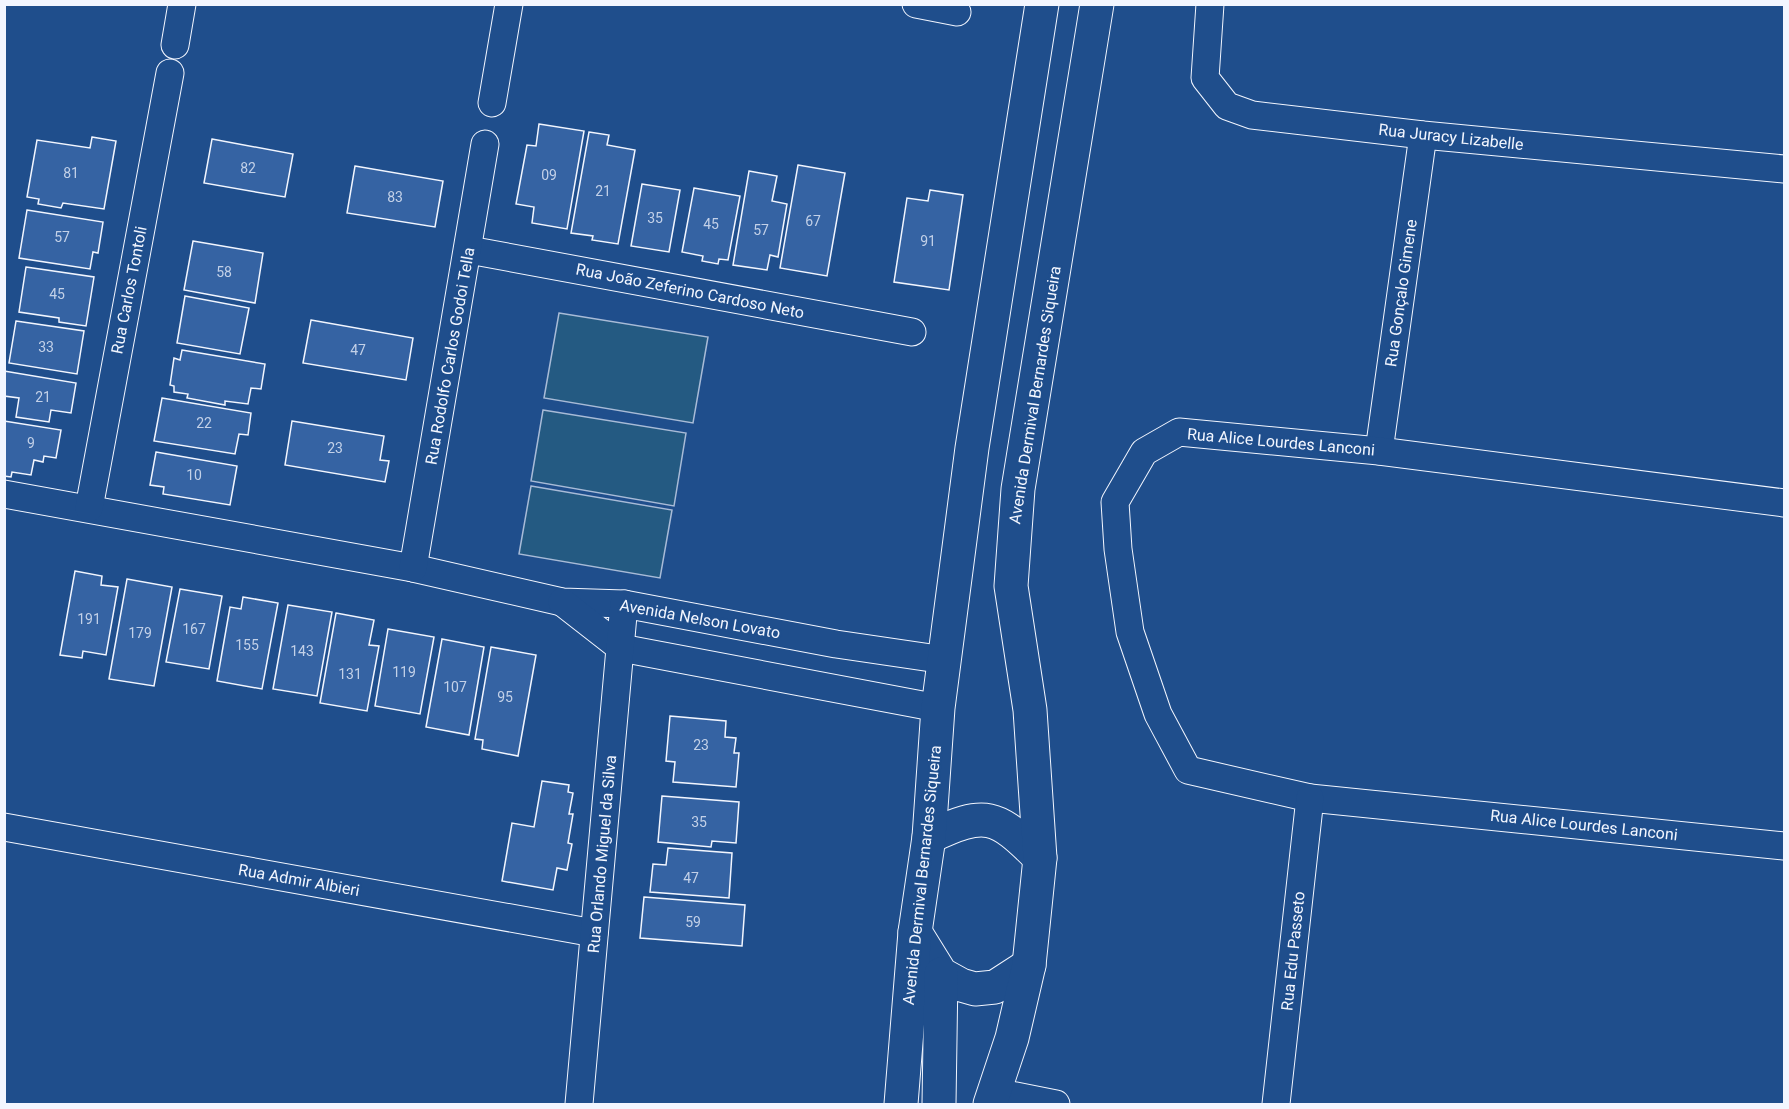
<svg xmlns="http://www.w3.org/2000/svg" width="1789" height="1109" viewBox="0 0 1789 1109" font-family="Roboto,sans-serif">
  <rect width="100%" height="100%" fill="#1f4e8c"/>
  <g fill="#245a82" stroke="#a8bbd7" stroke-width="1.5">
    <path d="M559 313 708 337 693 423 544 398Z"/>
    <path d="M543 410 686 433 674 506 531 481Z"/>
    <path d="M531 486 672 510 660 578 519 554Z"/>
  </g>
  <g fill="#3563a3" stroke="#f2f6ff" stroke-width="1.5">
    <path d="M539 124 584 131 567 229 532 223 534 207 516 204 527 145 536 146Z"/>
    <path d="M589 132 609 135 607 145 635 150 618 244 592 240 593 236 571 233Z"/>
    <path d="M92 137 116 141 104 209 63 203 61 208 38 204 39 199 27 197 37 140 90 148Z"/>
    <path d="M212 139 293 154 285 197 204 183Z"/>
    <path d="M798 165 845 173 827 276 780 268Z"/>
    <path d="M355 166 443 181 435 227 347 213Z"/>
    <path d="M749 171 777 176 772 201 787 204 778 257 770 255 767 270 733 265Z"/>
    <path d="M642 184 680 190 669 252 631 246Z"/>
    <path d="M694 188 740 196 728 260 719 259 718 264 702 261 703 256 682 252Z"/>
    <path d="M930 190 963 195 949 290 894 282 907 198 928 201Z"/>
    <path d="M27 210 103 222 98 253 93 252 90 269 19 258Z"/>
    <path d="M193 241 263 253 255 303 184 290Z"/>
    <path d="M26 267 94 277 86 326 59 322V318L19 312Z"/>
    <path d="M185 296 249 308 240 354 177 343Z"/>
    <path d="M311 320 413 338 406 380 303 363Z"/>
    <path d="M16 321 84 331 77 374 9 363Z"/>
    <path d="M182 350 265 364 261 389 251 388 248 404 225 401V405L187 398 188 394 174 392V386L170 385 174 358 180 360Z"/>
    <path d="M4 371 76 383 71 413 51 410 49 422 16 417 19 398 4 396Z"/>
    <path d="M162 398 251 413 248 435 239 434 235 454 154 441Z"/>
    <path d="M4 421 61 430 56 458 44 456 43 462 34 460 31 475 12 472 11 477 4 476Z"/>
    <path d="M292 421 384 436 380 460 389 461 385 482 285 465Z"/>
    <path d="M156 452 237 466 230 505 163 494 164 487 150 485Z"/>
    <path d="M75 571 102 576 101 585 118 587 106 655 83 651 82 658 60 655Z"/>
    <path d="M127 579 172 587 154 686 109 679Z"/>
    <path d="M180 589 222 596 209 669 166 662Z"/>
    <path d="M243 597 278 603 262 689 217 681 230 607 241 609Z"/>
    <path d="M288 605 332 612 317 696 273 689Z"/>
    <path d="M336 613 374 620 369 645 379 646 367 711 320 703Z"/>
    <path d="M388 629 434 637 420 714 375 706Z"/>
    <path d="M442 639 484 647 469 735 426 727Z"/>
    <path d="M491 647 536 655 518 756 482 749 483 740 475 739Z"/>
    <path d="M670 716 726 721 725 737 736 738 734 753H739L736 787 673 782 675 762 666 761Z"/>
    <path d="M542 781 569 785 568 792 573 793 569 814H573L568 843 572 844 567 870 557 868 553 890 502 881 512 823 534 827Z"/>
    <path d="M662 796 739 802 736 843 712 841 711 847 658 842Z"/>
    <path d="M668 848 732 853 729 898 650 892 653 864 666 865Z"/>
    <path d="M644 897 745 905 742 946 640 938Z"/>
  </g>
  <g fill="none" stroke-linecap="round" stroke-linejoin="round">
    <defs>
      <g id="street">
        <path d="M916 4 957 12"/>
        <path d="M1210 4 1205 78 1227 106 1252 115 1423 135 1784 169"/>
        <path d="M175 45 182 4"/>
        <path d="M492 103 509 4"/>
        <path d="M469 250 912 332"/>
        <path d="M1379 451 1423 135"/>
        <path d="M4 494 413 568 562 602 624 604 836 644 945 660"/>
        <path d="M1784 503 1379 451 1179 432 1144 452 1115 502 1118 549 1130 632 1158 714 1188 770 1310 798 1784 846"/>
        <path d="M89 508 170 73"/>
        <path d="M413 568 485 144"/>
        <path d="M562 602 621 648 938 708"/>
        <path d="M4 827 594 933"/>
        <path d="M995 1092 1056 1104"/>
        <path d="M579 1104 624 604"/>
        <path d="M1276 1104 1310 798"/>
      </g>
      <g id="secondary">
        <path d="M929 837C986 810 996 814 1040 858"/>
        <path d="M915 932 941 974 961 985 975 989 995 987 1029 965"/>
        <path d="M901 1104 915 932 929 837 938 708 972 448 1042 4"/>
        <path d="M939 1104 941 974"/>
        <path d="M990 1104 1012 1038 1029 965 1040 858 1030 710 1011 586 1018 489 1097 4"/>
      </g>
    </defs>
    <use href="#street" stroke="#f2f6ff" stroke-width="29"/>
    <use href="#secondary" stroke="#f2f6ff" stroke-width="35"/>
    <use href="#street" stroke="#1f4e8c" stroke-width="27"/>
    <use href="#secondary" stroke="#1f4e8c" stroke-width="33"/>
  </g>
  <g text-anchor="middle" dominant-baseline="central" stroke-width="4.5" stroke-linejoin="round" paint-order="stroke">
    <g font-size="14" fill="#c3d1e8">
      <text x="248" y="168">82</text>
      <text x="71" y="173">81</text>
      <text x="549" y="175">09</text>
      <text x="603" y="191">21</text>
      <text x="395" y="197">83</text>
      <text x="655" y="218">35</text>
      <text x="813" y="221">67</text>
      <text x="711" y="224">45</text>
      <text x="761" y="230">57</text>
      <text x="62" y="237">57</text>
      <text x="928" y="241">91</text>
      <text x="224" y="272">58</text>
      <text x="57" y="294">45</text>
      <text x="46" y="347">33</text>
      <text x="358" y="350">47</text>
      <text x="43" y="397">21</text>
      <text x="204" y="423">22</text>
      <text x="31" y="443">9</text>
      <text x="335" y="448">23</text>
      <text x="194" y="475">10</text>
      <text x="89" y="619">191</text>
      <text x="194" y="629">167</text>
      <text x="140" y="633">179</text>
      <text x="247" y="645">155</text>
      <text x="302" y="651">143</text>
      <text x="404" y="672">119</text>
      <text x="350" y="674">131</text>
      <text x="455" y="687">107</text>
      <text x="505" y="697">95</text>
      <text x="701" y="745">23</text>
      <text x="699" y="822">35</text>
      <text x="691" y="878">47</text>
      <text x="693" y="922">59</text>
    </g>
    <g font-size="16" fill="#f2f6ff" stroke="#1f4e8c">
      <text transform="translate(1451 137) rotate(6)">Rua Juracy Lizabelle</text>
      <text transform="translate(129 290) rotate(-79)">Rua Carlos Tontoli</text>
      <text transform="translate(690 291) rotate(11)">Rua João Zeferino Cardoso Neto</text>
      <text transform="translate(1401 293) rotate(-82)">Rua Gonçalo Gimene</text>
      <text transform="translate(450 356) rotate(-80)">Rua Rodolfo Carlos Godoi Tella</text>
      <text transform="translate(1035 395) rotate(-81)">Avenida Dermival Bernardes Siqueira</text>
      <text transform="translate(1281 442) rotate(5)">Rua Alice Lourdes Lanconi</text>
      <text transform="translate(700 619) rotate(10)">Avenida Nelson Lovato</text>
      <text transform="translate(1584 825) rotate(6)">Rua Alice Lourdes Lanconi</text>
      <text transform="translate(602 854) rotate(-85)">Rua Orlando Miguel da Silva</text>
      <text transform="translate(922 875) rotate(-84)">Avenida Dermival Bernardes Siqueira</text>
      <text transform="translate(299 880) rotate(10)">Rua Admir Albieri</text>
      <text transform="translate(1293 951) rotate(-84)">Rua Edu Passeto</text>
    </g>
  </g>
  <rect width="1789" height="1109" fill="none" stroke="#f2f6ff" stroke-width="12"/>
</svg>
